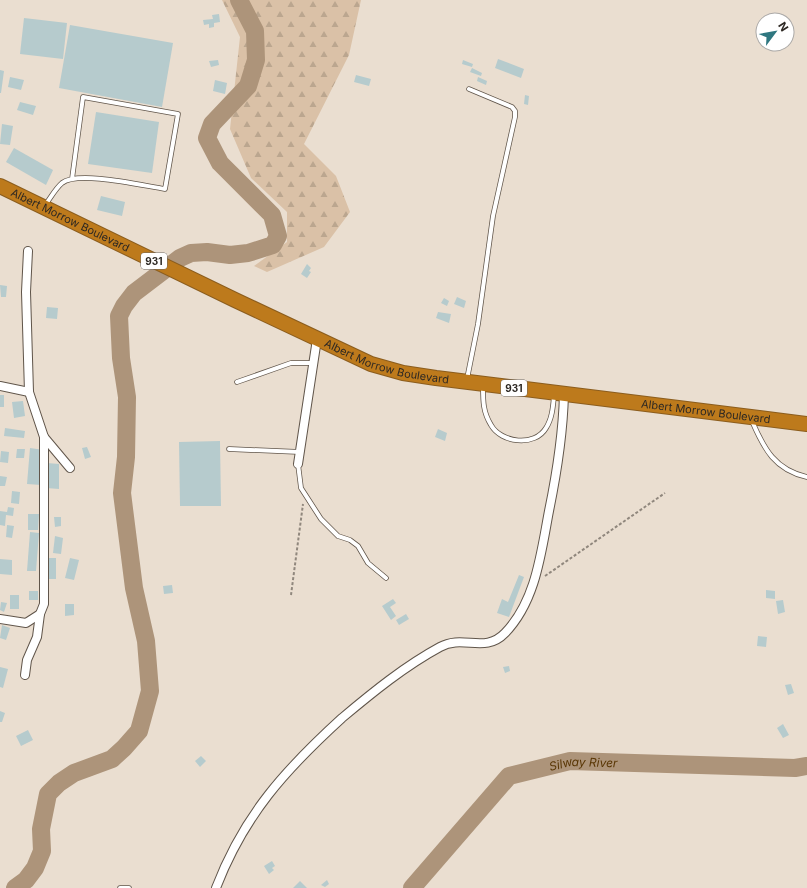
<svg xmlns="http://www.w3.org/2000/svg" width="807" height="888" viewBox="0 0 807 888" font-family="Inter,sans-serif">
  <defs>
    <pattern id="forest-firs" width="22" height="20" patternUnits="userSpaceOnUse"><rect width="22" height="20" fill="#dac1a7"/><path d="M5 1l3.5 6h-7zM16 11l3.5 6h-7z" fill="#bba68f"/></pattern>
  </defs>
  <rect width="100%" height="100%" fill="#eaded0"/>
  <path fill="url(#forest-firs)" d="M222 0H361L349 55 304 144 336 176 350 212 324 247 267 272 254 266 287 242V212L251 178 230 129 240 37Z"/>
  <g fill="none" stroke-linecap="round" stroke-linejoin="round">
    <g stroke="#ad947a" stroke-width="18">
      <path d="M15 888 26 880 35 868 42 851 41 829 48 794 59 783 74 773 112 759 124 748 139 731 150 691 146 641 134 588 122 493 126 457 127 397 121 358 119 316 124 306 134 293 180 258 191 253 207 252 230 255 248 253 273 245 278 236 272 215 220 163 207 138 212 124 248 86 256 60 255 31 239 0"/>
      <path id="s1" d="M412 888 509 776 570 761 795 768 807 766"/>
    </g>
  </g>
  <g fill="#b6cbcd">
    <path d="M219 14 220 22 214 23V27L209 28V24L204 25 203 20 213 19 212 15Z"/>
    <path d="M24 18 67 23 63 59 20 54Z"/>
    <path d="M70 25 173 43 162 107 59 88Z"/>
    <path d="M498 59 524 69 521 78 495 68Z"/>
    <path d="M218 60 219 65 211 67 209 61Z"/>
    <path d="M463 60 473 64 472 67 462 64Z"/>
    <path d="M472 68 482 73 481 76 470 72Z"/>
    <path d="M0 70 4 71 1 93H0Z"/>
    <path d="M356 75 371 79 369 86 354 82Z"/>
    <path d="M10 77 24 80 21 90 8 87Z"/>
    <path d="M478 77 487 81 486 85 477 81Z"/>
    <path d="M215 80 227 83 225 94 213 91Z"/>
    <path d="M525 95 529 96 528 105 524 104Z"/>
    <path d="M20 102 36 106 33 115 17 110Z"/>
    <path d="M96 112 159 122 152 173 88 164Z"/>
    <path d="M2 124 13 126 10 145 0 144Z"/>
    <path d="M14 148 53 170 46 185 6 162Z"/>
    <path d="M101 196 125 202 122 216 97 210Z"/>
    <path d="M307 264 311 268 309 271 311 272 307 278 301 274Z"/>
    <path d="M0 285 7 286 6 297H1Z"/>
    <path d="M457 297 466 301 464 308 454 304Z"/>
    <path d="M444 298 449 301 447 306 441 303Z"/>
    <path d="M47 307 58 308 57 319 46 318Z"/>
    <path d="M438 312 451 314 449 323 436 318Z"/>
    <rect x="0" y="395" width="4" height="12"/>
    <path d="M23 401 25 416 14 418 12 402Z"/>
    <path d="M5 428 25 431 24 438 4 436Z"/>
    <path d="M438 429 447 433 445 441 435 437Z"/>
    <path d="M220 441 221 506H180L179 442Z"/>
    <path d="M87 447 91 457 85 459 82 448Z"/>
    <path d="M30 448 44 450 41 485 27 484Z"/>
    <path d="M17 449H25L24 458H16Z"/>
    <path d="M1 451 9 452 8 463 0 462Z"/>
    <path d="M47 463 59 464V489L46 488Z"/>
    <path d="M0 476 7 477 5 486H0Z"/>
    <path d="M12 491 20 492 19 504 11 503Z"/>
    <path d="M8 507 14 508 13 516 6 515 5 526 0 525V511L7 512Z"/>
    <path d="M28 514H39L38 530H28Z"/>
    <path d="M54 517H61V526L55 527Z"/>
    <path d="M7 525 14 526 12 538 6 537Z"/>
    <path d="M30 532 39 533 36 571H27Z"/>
    <path d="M55 536 63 538 61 554 53 553Z"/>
    <rect x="47" y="558" width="9" height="21"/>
    <path d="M70 558 79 560 74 580 65 578Z"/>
    <path d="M0 559 12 560V575L0 574Z"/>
    <path d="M519 575 524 577 509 617 497 613 502 599 508 602Z"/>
    <path d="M172 585 173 593 164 594 163 586Z"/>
    <path d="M766 590 775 591V599L766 598Z"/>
    <rect x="29" y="591" width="9" height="9"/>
    <rect x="10" y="595" width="9" height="14"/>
    <path d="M393 599 396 603 390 607 396 616 391 620 382 606Z"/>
    <path d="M783 600 785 612 778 614 776 601Z"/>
    <path d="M1 602 7 603 4 612 0 610Z"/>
    <path d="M65 604H74V615L65 616Z"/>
    <path d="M406 614 409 619 399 625 396 620Z"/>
    <path d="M2 625 10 628 6 640 0 638Z"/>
    <path d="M758 636 767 637 766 647 757 646Z"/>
    <path d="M509 666 510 671 505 673 503 667Z"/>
    <path d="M0 667 8 669 3 688 0 687Z"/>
    <path d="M791 684 794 693 788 695 785 685Z"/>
    <path d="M0 711 5 713 2 722H0Z"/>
    <path d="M783 724 789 735 783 738 777 728Z"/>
    <path d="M28 730 33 740 21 746 16 736Z"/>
    <path d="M201 756 206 761 200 767 195 761Z"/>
    <path d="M272 861 275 866 272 868 274 870 269 874 264 866Z"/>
    <path d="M327 880 329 884 325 887 321 885Z"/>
    <path d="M300 881 307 888H293Z"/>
  </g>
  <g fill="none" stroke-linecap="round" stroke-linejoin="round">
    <defs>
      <g id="lane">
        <path d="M45 205C50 199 55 189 62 183 78 170 144 186 165 189L178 114 83 97 72 179"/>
        <path d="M467 379 478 324 493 216 515 117V111L512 107 469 89"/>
        <path d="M237 382 291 363H313"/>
        <path d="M483 387C483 401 483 412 491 425 501 443 535 447 546 428 552 419 553 407 554 396"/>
        <path d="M752 421C764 449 775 470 807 477"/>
        <path d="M229 449 300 452"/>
        <path d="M298 464 301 488 321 519 338 536 350 540 358 546 368 563 386 578"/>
        <path d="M120 888H129"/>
      </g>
      <g id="street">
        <path d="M28 251 26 292 29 392 44 437 70 468"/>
        <path d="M0 386 29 392"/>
        <path d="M298 464 317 339"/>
        <path d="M0 619 26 623 40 614 44 604V437"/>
        <path d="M25 675 27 660 37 637 40 614"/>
        <path d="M216 888C244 815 285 770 342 718 373 692 405 666 440 647 463 634 485 654 505 633 536 601 541 553 549 511 557 472 563 434 564 394"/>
      </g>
      <g id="highway">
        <path id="s2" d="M0 186 235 300 371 364 403 373 436 378 807 424"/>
      </g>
    </defs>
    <use href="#lane" stroke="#60554a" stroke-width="5.5"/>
    <use href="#street" stroke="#60554a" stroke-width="10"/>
    <use href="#highway" stroke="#8b5d1e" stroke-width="16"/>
    <g stroke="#90877d" stroke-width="2" stroke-dasharray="3 2" stroke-linecap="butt">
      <path d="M545 576 665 493"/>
      <path d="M291 595 303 504"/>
    </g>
    <use href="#lane" stroke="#fff" stroke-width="4"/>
    <use href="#street" stroke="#fff" stroke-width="8"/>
    <use href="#highway" stroke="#bd7a1c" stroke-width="14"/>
  </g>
  <g text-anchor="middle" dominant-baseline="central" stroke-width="3.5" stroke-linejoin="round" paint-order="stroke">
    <g fill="#fff" stroke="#6c6865" stroke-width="1">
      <rect x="141" y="253" width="26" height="16" rx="3"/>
      <rect x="501" y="380" width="26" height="16" rx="3"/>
    </g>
    <g font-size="10" font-weight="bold" fill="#2d2823">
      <text x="154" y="261">931</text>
      <text x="514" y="388">931</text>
    </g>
    <g font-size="11" fill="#2d2823" stroke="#fff">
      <text stroke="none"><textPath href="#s2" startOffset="78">Albert Morrow Boulevard</textPath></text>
      <text stroke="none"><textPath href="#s2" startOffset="426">Albert Morrow Boulevard</textPath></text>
      <text stroke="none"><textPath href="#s2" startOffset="750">Albert Morrow Boulevard</textPath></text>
    </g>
    <g font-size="12" font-style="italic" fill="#593604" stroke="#fff">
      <text stroke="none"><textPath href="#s1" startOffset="224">Silway River</textPath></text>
    </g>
  </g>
  <g transform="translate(775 32) rotate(58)"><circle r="19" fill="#ffffff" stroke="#aba9a7"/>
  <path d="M0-3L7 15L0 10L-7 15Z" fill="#2f7780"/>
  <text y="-6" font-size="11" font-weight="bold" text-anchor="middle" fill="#2d2823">N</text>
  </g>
</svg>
